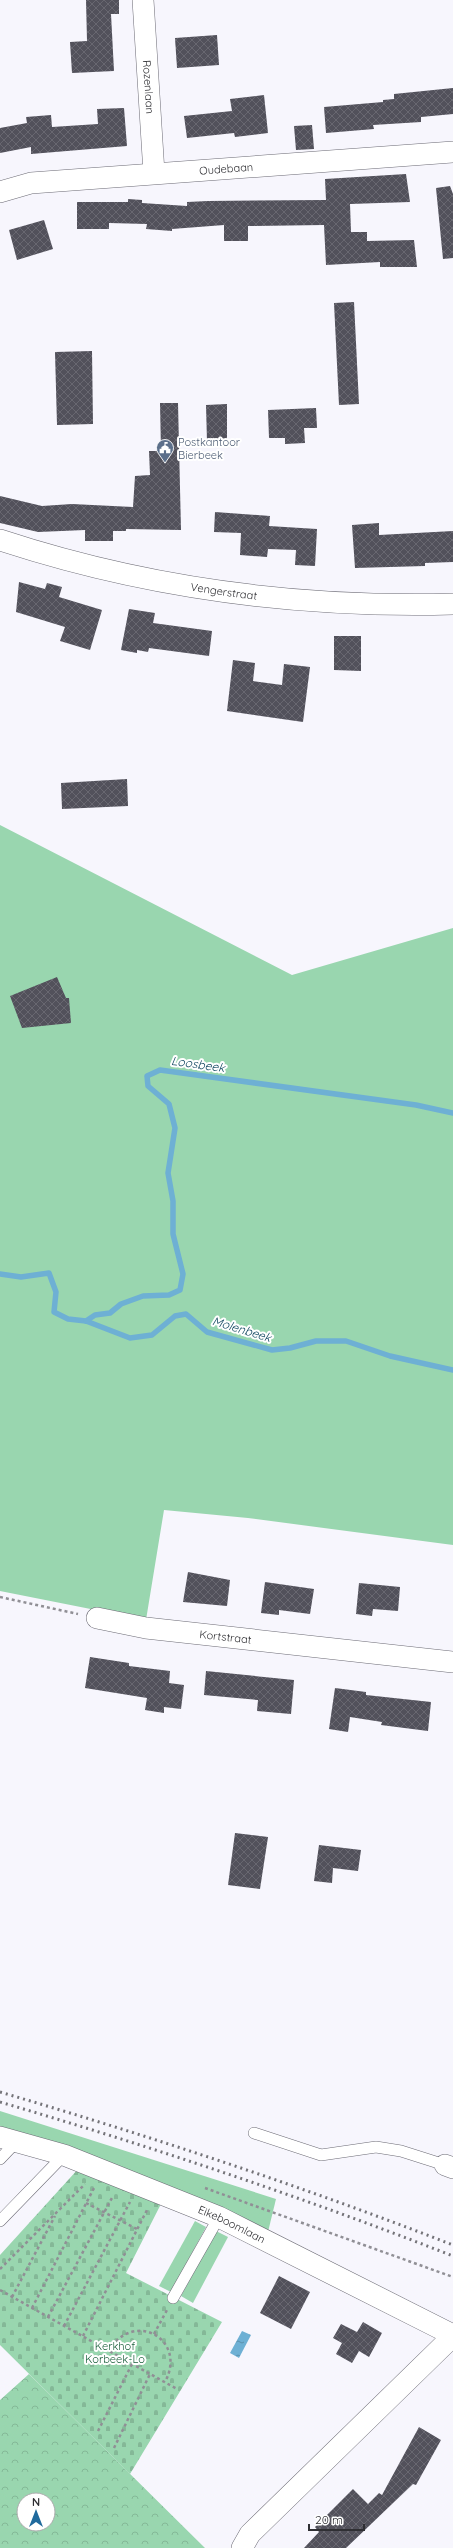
<svg xmlns="http://www.w3.org/2000/svg" width="453" height="2548" viewBox="0 0 453 2548" font-family="Quicksand,sans-serif">
  <defs>
    <pattern id="forest-crowns" width="20" height="18" patternUnits="userSpaceOnUse"><rect width="20" height="18" fill="#99d6af"/><path d="M2 6a3 3 0 1 1 6 0M12 15a3 3 0 1 1 6 0" fill="none" stroke="#84b897"/></pattern>
    <pattern id="cemetery-stones" width="16" height="16" patternUnits="userSpaceOnUse"><rect width="16" height="16" fill="#99d6af"/><path d="M2 7V4a2 2 0 0 1 4 0v3zM10 15v-3a2 2 0 0 1 4 0v3z" fill="#84b897"/></pattern>
    <pattern id="water-ripples" width="26" height="14" patternUnits="userSpaceOnUse"><rect width="26" height="14" fill="#6eb0d4"/><path d="M2 4q2-2 4 0t4 0M15 11q2-2 4 0t4 0" fill="none" stroke="#5b90ad"/></pattern>
    <pattern id="building-cross-hatch" width="8" height="8" patternUnits="userSpaceOnUse"><rect width="8" height="8" fill="#52515b"/><path d="M0 0l8 8M0 8l8-8" fill="none" stroke="#686770"/></pattern>
  </defs>
  <rect width="100%" height="100%" fill="#f7f6fd"/>
  <g fill="#99d6af">
    <path d="M0 825 292 975 453 928V1545L248 1518 164 1510 146 1620 0 1591Z"/>
    <path d="M0 2111 276 2199 267 2236 0 2131Z"/>
    <path d="M195 2221 206 2227 171 2292 159 2286Z"/>
    <path d="M216 2231 228 2237 193 2303 181 2296Z"/>
  </g>
  <path fill="url(#forest-crowns)" fill-rule="evenodd" d="M29 2374 205 2548H0V2400ZM24 2500H48V2524H24Z"/>
  <path fill="url(#cemetery-stones)" d="M79 2168 164 2198 126 2273 222 2322 130 2474 0 2345V2255Z"/>
  <path fill="url(#water-ripples)" d="M242 2331 251 2335 239 2358 230 2353Z"/>
  <g fill="none" stroke-linecap="round" stroke-linejoin="round">
    <g stroke="#6eb0d4" stroke-width="5.5">
      <path d="M0 1274 21 1277 49 1273 56 1292 54 1312 68 1319 86 1321 130 1338 152 1335 175 1316 186 1314 207 1332 272 1350 290 1348 316 1341H346L390 1356 453 1370"/>
      <path d="M86 1321 95 1315 110 1313 121 1304 143 1296 169 1295 180 1290 183 1274 173 1234V1201L168 1173 175 1128 169 1104 148 1086 147 1076 160 1070 416 1105 453 1113"/>
    </g>
  </g>
  <g fill="url(#building-cross-hatch)">
    <path d="M86 0H119V14H111L114 71 72 73 70 42 87 41Z"/>
    <path d="M217 35 219 65 177 68 175 38Z"/>
    <path d="M453 88V114L421 117V122L373 125 374 129 326 133 324 107 383 102V100L394 99V94Z"/>
    <path d="M264 95 268 133 235 137 234 133 187 138 184 116 232 111 230 99Z"/>
    <path d="M124 108 127 146 31 154V147L0 153V128L27 123 26 117 51 115 52 127 98 124 97 109Z"/>
    <path d="M312 125 314 149 296 150 294 126Z"/>
    <path d="M406 174 410 202 350 204 351 232H367V241L414 240 417 267H380V262L326 265 324 225 248 226V241H224V225L172 229V231L146 229 147 224 109 223V229H77V202H128V199L142 200V203L187 206V202L208 201 326 200 325 179Z"/>
    <path d="M450 186 453 194V258L443 259 436 188Z"/>
    <path d="M44 220 53 249 17 260 9 230Z"/>
    <path d="M354 302 359 404 339 405 334 303Z"/>
    <path d="M92 351 93 424 57 425 55 352Z"/>
    <path d="M160 403H178L181 530 126 529V531H113V541H85V530L38 532 0 523V496L42 506 72 504 133 507 135 476 150 475 149 451H161Z"/>
    <path d="M227 404V442H207L206 405Z"/>
    <path d="M316 408 317 428H304L305 443 285 444V438H269L268 410Z"/>
    <path d="M215 512 270 516 269 526 317 529 315 566 295 565 296 550 268 549 267 557 240 555 241 533 214 532Z"/>
    <path d="M379 523V535L453 531V562L425 563V566L355 568 352 525Z"/>
    <path d="M19 582 45 589 47 583 62 587 59 597 102 610 90 650 60 641 65 627 16 612Z"/>
    <path d="M129 609 155 613 153 623 212 631 209 656 149 648 148 652 137 650V653L121 650Z"/>
    <path d="M334 636H361V671L334 670Z"/>
    <path d="M233 660 255 663 253 681 282 685 284 664 310 667 303 722 227 711Z"/>
    <path d="M127 779 128 806 62 809 61 783Z"/>
    <path d="M57 977 66 998H69L71 1023 22 1028 10 996Z"/>
    <path d="M188 1572 230 1580 227 1606 183 1602Z"/>
    <path d="M265 1582 314 1589 310 1614 279 1610V1615L261 1613Z"/>
    <path d="M359 1583 400 1587 398 1611 373 1609 372 1616 356 1614Z"/>
    <path d="M90 1657 129 1663V1666L170 1671 169 1683 184 1685 181 1709 164 1707V1713L145 1710 147 1698 85 1688Z"/>
    <path d="M206 1671 294 1680 291 1714 257 1711 258 1700 204 1695Z"/>
    <path d="M335 1688 366 1692V1695L431 1702 428 1731 381 1725 382 1722 350 1717 348 1732 329 1729Z"/>
    <path d="M235 1833 268 1837 260 1889 228 1885Z"/>
    <path d="M319 1845 361 1850 358 1871 333 1868 332 1883 314 1881Z"/>
    <path d="M279 2276 310 2292 291 2329 260 2313Z"/>
    <path d="M363 2322 382 2333 369 2357 359 2351 352 2363 336 2354 342 2343 333 2338 341 2324 357 2332Z"/>
    <path d="M419 2427 441 2440 416 2485 413 2484 346 2548H304L319 2532 315 2527 353 2489 368 2504 379 2493 382 2495Z"/>
  </g>
  <g fill="none" stroke-linecap="round" stroke-linejoin="round">
    <defs>
      <g id="lane">
        <path d="M254 2133 321 2155 376 2147 401 2151 445 2165"/>
        <path d="M0 2159 18 2140"/>
        <path d="M0 2221 64 2155"/>
        <path d="M173 2298 219 2217"/>
      </g>
      <g id="street">
        <path id="s1" d="M143 0 154 173"/>
        <path id="s2" d="M0 192 31 183 453 152"/>
        <path id="s3" d="M0 540C146 588 299 608 453 604"/>
        <path id="s4" d="M97 1618 146 1628 453 1662"/>
        <path id="s5" d="M0 2137 64 2155 219 2217 453 2335"/>
        <path d="M445 2165 453 2168"/>
        <path d="M242 2548 250 2534 453 2336"/>
      </g>
    </defs>
    <use href="#lane" stroke="#6c6b75" stroke-width="12"/>
    <use href="#street" stroke="#6c6b75" stroke-width="22"/>
    <g stroke="#908f95" stroke-width="2.5" stroke-dasharray="3 3" stroke-linecap="butt">
      <path d="M0 1597 78 1614"/>
      <path d="M205 2188 453 2277"/>
      <path d="M86 2203 137 2229"/>
      <path d="M0 2269 85 2184"/>
      <path d="M0 2290 177 2389"/>
      <path d="M12 2297 55 2216"/>
      <path d="M32 2308 94 2188"/>
      <path d="M48 2317 113 2196"/>
      <path d="M64 2326 130 2202"/>
      <path d="M154 2334 167 2310"/>
      <path d="M83 2336 148 2208"/>
      <path d="M109 2351C133 2309 188 2339 165 2382"/>
      <path d="M98 2431 132 2364"/>
      <path d="M114 2448 150 2374"/>
    </g>
    <use href="#lane" stroke="#fff" stroke-width="11"/>
    <use href="#street" stroke="#fff" stroke-width="21"/>
    <g stroke="#747378" stroke-width="3" stroke-dasharray="2 4" stroke-linecap="butt">
      <path d="M0 2092C153 2137 304 2187 453 2245"/>
      <path d="M0 2102C153 2147 305 2198 453 2256"/>
    </g>
  </g>
  <defs>
    <symbol id="civic-pin" viewBox="-11 -11 22 30"><path d="M0 17L-7.5 6A9.5 9.5 0 1 1 7.5 6Z" fill="#5c6f8a" stroke="#fff"/><path d="M-.6-6.5H3V-4.5H.6V-3L4-1V1h2V6H-6V1h2V-1L-.6-3ZM-1.2 2.5V6h2.4V2.5Z" fill="#fff"/></symbol>
  </defs>
  <g fill-rule="evenodd">
    <use href="#civic-pin" x="155" y="438" width="20" height="27"/>
  </g>
  <g text-anchor="middle" dominant-baseline="central" stroke-width="4" stroke-linejoin="round" paint-order="stroke">
    <g font-size="11" fill="#2f2f33" stroke="#fff">
      <text stroke="none"><textPath href="#s1" startOffset="87">Rozenlaan</textPath></text>
      <text stroke="none"><textPath href="#s2" startOffset="228">Oudebaan</textPath></text>
      <text stroke="none"><textPath href="#s3" startOffset="230">Vengerstraat</textPath></text>
      <text stroke="none"><textPath href="#s4" startOffset="130">Kortstraat</textPath></text>
      <text stroke="none"><textPath href="#s5" startOffset="248">Eikeboomlaan</textPath></text>
    </g>
    <g font-size="11" fill="#4e5e75" stroke="#fff" text-anchor="start">
      <text x="178" y="442">Postkantoor<tspan x="178" dy="13">Bierbeek</tspan></text>
    </g>
    <g font-size="11" fill="#185e39" stroke="#fff">
      <text x="115" y="2346">Kerkhof<tspan x="115" dy="13">Korbeek-Lo</tspan></text>
    </g>
    <g font-size="12" font-style="italic" fill="#114760" stroke="#fff">
      <text transform="translate(198 1064) rotate(8)">Loosbeek</text>
      <text transform="translate(242 1329) rotate(17)">Molenbeek</text>
    </g>
  </g>
  <g transform="translate(36 2512)"><circle r="19" fill="#ffffff" stroke="#acacad"/>
  <path d="M0-3L7 15L0 10L-7 15Z" fill="#206a9d"/>
  <text y="-6" font-size="11" font-weight="bold" text-anchor="middle" fill="#2f2f33">N</text>
  </g>
  <path d="M309 2524v6h55v-6" fill="none" stroke="#2f2f33" stroke-width="2"/>
  <text x="315" y="2524" font-size="12" fill="#2f2f33" stroke="#ffffff" stroke-width="3" paint-order="stroke">20 m</text>
</svg>
